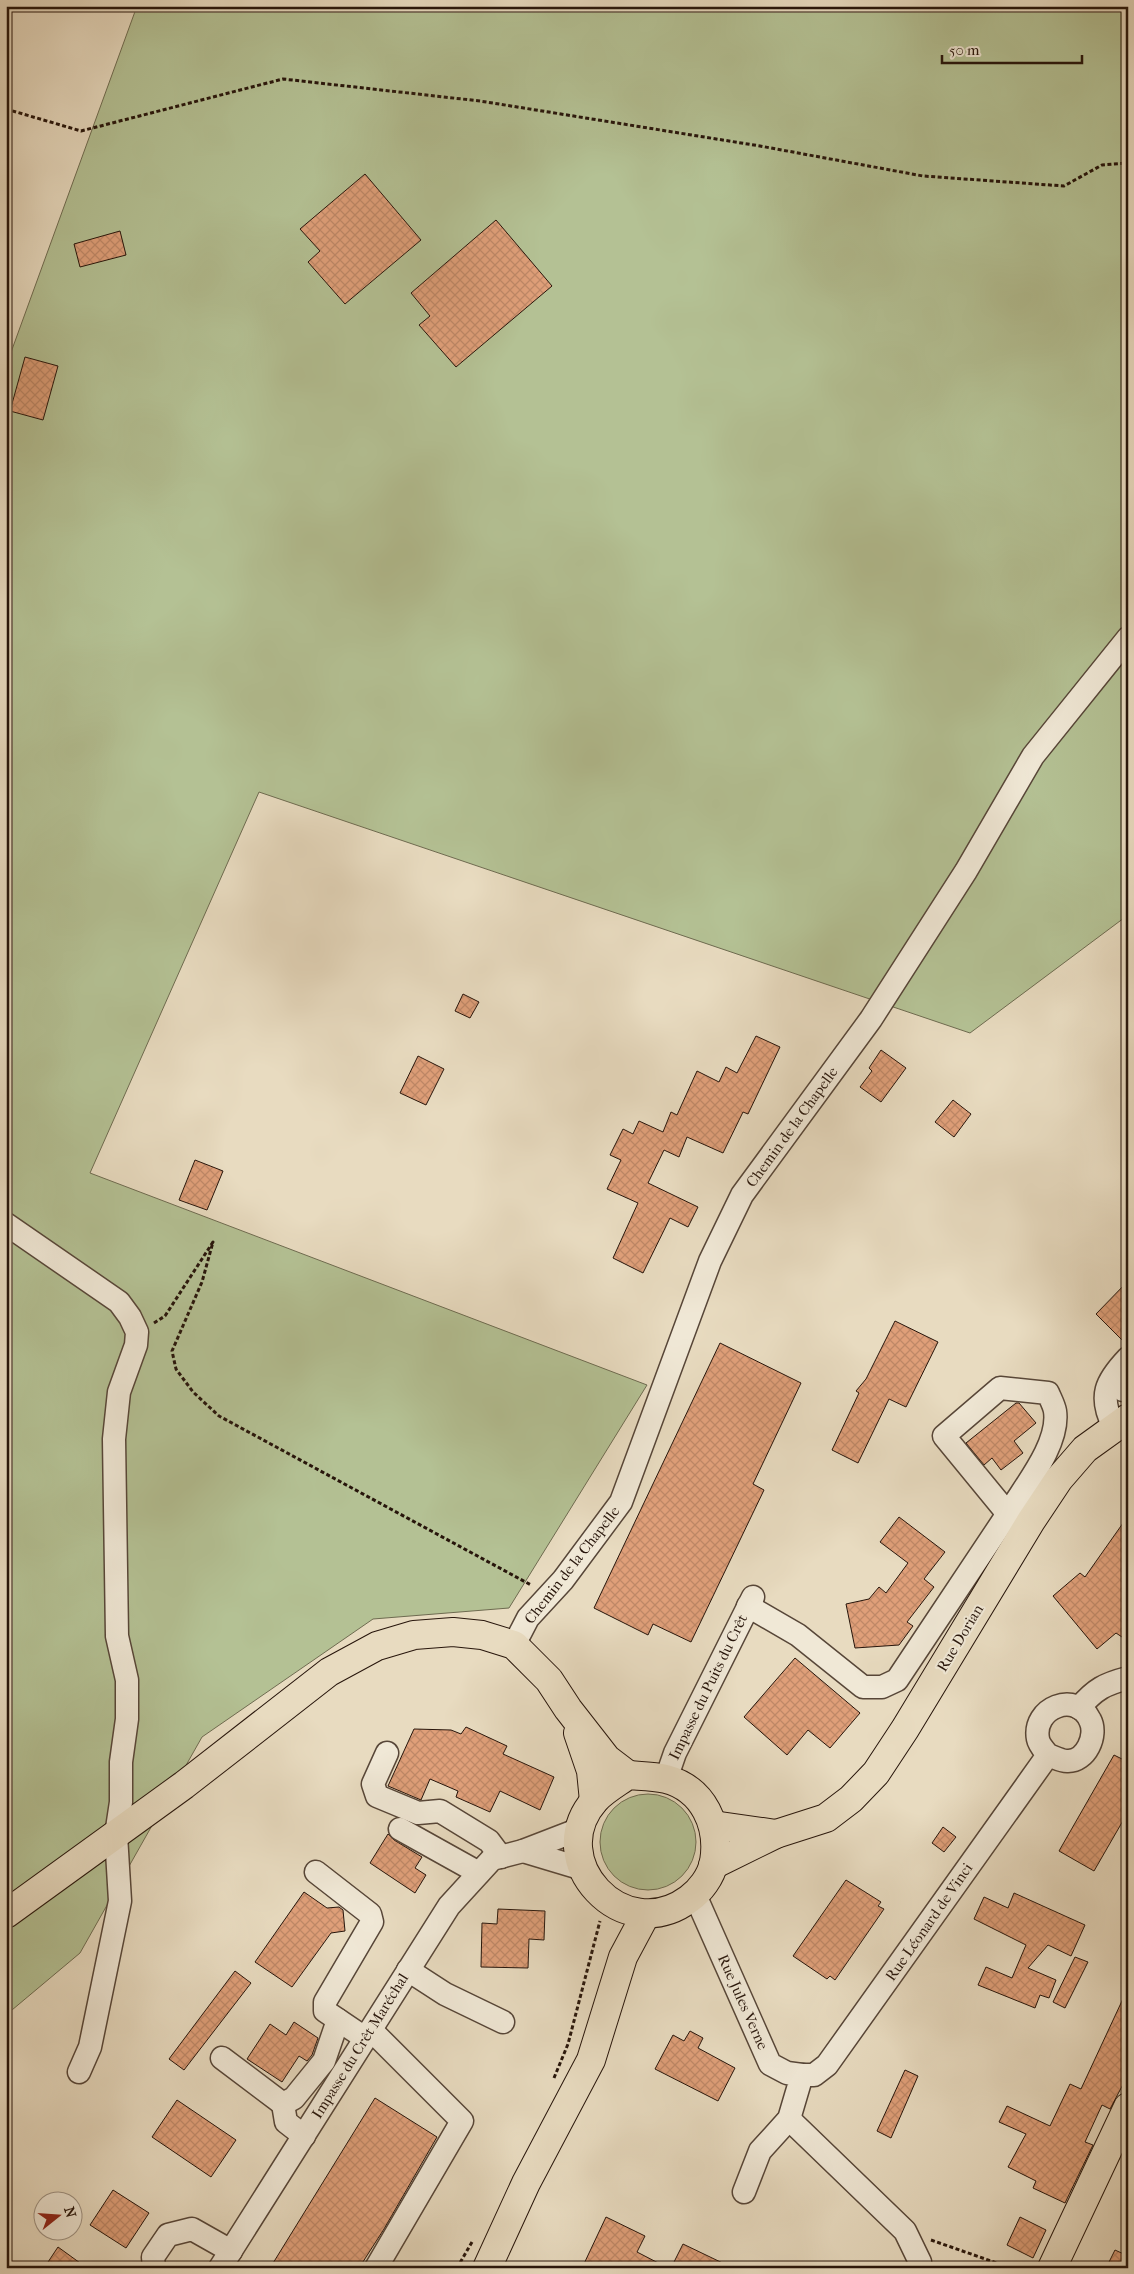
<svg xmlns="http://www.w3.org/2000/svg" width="1134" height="2274" viewBox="0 0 1134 2274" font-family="'IM FELL French Canon',serif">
  <defs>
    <pattern id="building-cross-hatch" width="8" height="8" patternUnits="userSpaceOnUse" patternTransform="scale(1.25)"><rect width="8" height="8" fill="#df9f79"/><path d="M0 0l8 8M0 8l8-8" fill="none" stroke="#bf8867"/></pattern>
  </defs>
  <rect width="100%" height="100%" fill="#e8dbc0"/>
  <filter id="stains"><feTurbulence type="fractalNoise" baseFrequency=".004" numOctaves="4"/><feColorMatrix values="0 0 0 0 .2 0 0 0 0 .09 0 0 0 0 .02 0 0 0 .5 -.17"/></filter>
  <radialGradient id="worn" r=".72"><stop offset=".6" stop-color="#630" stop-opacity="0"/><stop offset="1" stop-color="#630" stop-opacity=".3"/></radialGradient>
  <g fill="#b4c194" stroke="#6e6b50">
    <path d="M137 6H1128V915L970 1033 259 792 90 1173 647 1385 509 1608 373 1619 202 1737 80 1953 6 2015V366Z"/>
    <circle cx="648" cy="1842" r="48"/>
  </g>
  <g fill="url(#building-cross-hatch)" stroke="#27150b">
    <path d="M365 174 421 240 345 304 308 262 320 251 300 229Z"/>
    <path d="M496 220 552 286 456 367 419 325 430 316 411 293Z"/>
    <path d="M120 231 126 255 80 267 74 244Z"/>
    <path d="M25 357 58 366 43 420 10 411Z"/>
    <path d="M463 994 479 1002 470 1018 455 1011Z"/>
    <path d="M756 1036 780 1047 748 1114 743 1112 723 1153 687 1137 679 1157 664 1150 648 1183 698 1207 688 1227 670 1218 643 1273 613 1258 638 1203 607 1189 621 1160 610 1155 623 1129 633 1134 639 1121 663 1132 671 1112 677 1115 697 1071 719 1082 726 1067 737 1073Z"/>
    <path d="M881 1050 906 1068 881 1102 860 1087 872 1071 869 1068Z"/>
    <path d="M418 1056 444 1069 426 1105 400 1093Z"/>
    <path d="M953 1100 971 1114 954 1137 935 1122Z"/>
    <path d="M195 1160 223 1171 207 1210 179 1200Z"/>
    <path d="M1128 1281V1345H1127L1096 1314Z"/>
    <path d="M895 1321 938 1342 906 1407 889 1399 858 1463 832 1450 859 1393 856 1391 866 1379Z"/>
    <path d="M720 1343 801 1383 753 1484 764 1490 691 1642 653 1624 648 1635 594 1608Z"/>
    <path d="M1016 1403H1019L1036 1423 1014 1441 1023 1453 1001 1470 992 1458 984 1465 966 1443Z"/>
    <path d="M1128 1516V1641L1116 1633 1097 1649 1053 1596 1080 1573 1085 1577Z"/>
    <path d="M899 1517 945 1552 924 1579 934 1587 907 1622 913 1626 899 1645 855 1648 846 1604 869 1599 879 1587 886 1593 908 1563 880 1542Z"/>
    <path d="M795 1658 860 1713 830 1748 808 1730 787 1755 744 1717Z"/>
    <path d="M466 1727 507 1746 503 1754 554 1777 540 1810 500 1791 490 1812 456 1797 458 1791 430 1779 421 1800 388 1786 414 1729 451 1730 461 1734Z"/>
    <path d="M1114 1755 1128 1762V1812L1094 1871 1059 1851Z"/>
    <path d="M943 1827 956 1837 944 1852 932 1843Z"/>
    <path d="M388 1834 394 1840 422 1857 415 1868 426 1875 415 1893 370 1863Z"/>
    <path d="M846 1880 881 1902 878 1906 884 1909 835 1980 830 1976 827 1979 793 1956Z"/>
    <path d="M304 1892 327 1908 339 1907 343 1910 345 1931 331 1933 292 1987 255 1962Z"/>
    <path d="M1014 1893 1085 1925 1071 1956 1048 1945 1028 1968 1056 1980 1049 1998 1040 1995 1035 2008 978 1985 986 1967 1012 1978 1026 1945 974 1919 984 1897 1008 1908Z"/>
    <path d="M498 1909 545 1911 544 1940 529 1939 528 1968 481 1967 482 1923 497 1924Z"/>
    <path d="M1075 1957 1088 1962 1065 2008 1053 2002Z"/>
    <path d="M235 1971 251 1983 184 2070 169 2059Z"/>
    <path d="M1128 1988V2075L1110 2109 1102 2105 1085 2142 1093 2145 1065 2203 1033 2188 1036 2181 1008 2167 1026 2134 999 2122 1007 2106 1050 2126 1070 2084 1081 2089Z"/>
    <path d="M294 2022 318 2038 312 2055 307 2061 299 2056 282 2082 247 2059 270 2024 286 2035Z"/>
    <path d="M690 2031 703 2038 698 2048 735 2068 718 2101 655 2069 673 2035 684 2041Z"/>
    <path d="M905 2070 918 2076 891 2138 877 2131Z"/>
    <path d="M375 2098 437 2137 384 2229 359 2268H270Z"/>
    <path d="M177 2100 236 2140 211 2177 152 2137Z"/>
    <path d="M113 2190 149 2213 126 2248 90 2225Z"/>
    <path d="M606 2217 645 2236 637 2252 668 2268H582Z"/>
    <path d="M1020 2217 1046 2230 1033 2258 1007 2245Z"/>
    <path d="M683 2244 733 2268H671Z"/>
    <path d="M58 2247 87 2268H44Z"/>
    <path d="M1115 2250 1128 2256V2268H1106Z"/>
  </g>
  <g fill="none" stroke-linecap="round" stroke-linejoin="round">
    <defs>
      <g id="minor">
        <path d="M6 1224 119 1302 130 1317 137 1332 136 1345 119 1392 114 1439 117 1636 127 1680V1719L121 1762V1802L116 1835 120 1901 90 2047 79 2072"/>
        <path d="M1123 1390 1128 1385"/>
        <path d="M1114 1427C1098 1396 1106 1381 1128 1358"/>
        <path d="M748 1606 798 1635 863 1687H882L897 1680 1003 1521 1008 1514C1024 1487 1060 1444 1055 1411 1054 1405 1050 1398 1048 1393L1000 1388 944 1436 1008 1514"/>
        <path d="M514 1645 528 1618 563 1580 621 1502 710 1261 742 1195 871 1019 966 871 1033 756 1128 638"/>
        <path d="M1079 1708C1095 1689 1105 1684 1128 1678"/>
        <path d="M387 1753 373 1784 377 1796 418 1813 440 1811 489 1841 501 1857"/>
        <path d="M666 1779 675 1753 753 1597"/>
        <path d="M400 1829 479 1873"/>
        <path d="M523 1851 583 1869"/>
        <path d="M316 1872 370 1914 372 1922 325 2002V2011L365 2038"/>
        <path d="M695 1895 770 2064 787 2073 802 2075 789 2119 760 2151 744 2192"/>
        <path d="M408 1970 445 1994 503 2022"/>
        <path d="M371 2030 462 2121 376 2268"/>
        <path d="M222 2058 283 2104 294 2098 324 2061 338 2020"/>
        <path d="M802 2075H814L827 2065 1048 1755C1054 1757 1061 1761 1067 1761 1086 1762 1098 1735 1090 1720 1076 1690 1032 1708 1038 1739 1039 1745 1045 1751 1048 1755"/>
        <path d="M283 2104 286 2122 304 2136"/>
        <path d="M789 2119 905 2231 920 2262"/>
        <path d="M154 2268 153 2257 168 2235 192 2229 231 2251"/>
        <path d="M220 2268 449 1906 492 1859 523 1851 580 1829"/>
      </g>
      <g id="major">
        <path d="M578 1733 591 1771 594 1801"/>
        <path d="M628 1775C640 1776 654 1776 666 1779 704 1789 720 1826 714 1862 711 1877 700 1891 689 1899 623 1948 542 1860 595 1800 604 1790 617 1783 628 1775Z"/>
        <path d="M713 1825 776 1834"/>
        <path d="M713 1865 776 1834 826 1818 851 1799 876 1773 905 1729 1031 1521 1059 1479 1085 1449 1128 1418"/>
        <path d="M6 1914 184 1785 329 1672 377 1646 414 1635 453 1632 482 1635 514 1645 549 1680 568 1709 607 1759 628 1775"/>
        <path d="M1052 2268 1128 2107"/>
      </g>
      <path id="highway" d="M487 2268 526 2183 591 2060 623 1957 646 1914"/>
    </defs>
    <use href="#minor" stroke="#574638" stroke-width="25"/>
    <use href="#major" stroke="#27150b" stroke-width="30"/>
    <use href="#highway" stroke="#27150b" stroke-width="30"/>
    <g stroke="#27150b" stroke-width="3" stroke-dasharray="4 2.5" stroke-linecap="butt">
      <path d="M6 109 81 131 283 79 480 101 760 146 923 176 1064 186 1102 165 1128 163"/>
      <path d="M154 1323 165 1316 213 1242 202 1282 172 1351 176 1369 193 1392 219 1416 531 1585"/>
      <path d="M554 2078 568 2044 600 1921"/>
      <path d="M931 2240 1011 2268"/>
      <path d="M457 2268 472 2242"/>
    </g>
    <use href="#minor" stroke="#f0e8d6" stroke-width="22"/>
    <use href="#major" stroke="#e8dbc0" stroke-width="28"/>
    <use href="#highway" stroke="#e8dbc0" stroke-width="28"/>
  </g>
  <g text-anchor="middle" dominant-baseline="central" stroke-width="4" stroke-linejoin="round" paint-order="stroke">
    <g font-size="15" fill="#27150b" stroke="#f0e8d6">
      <text transform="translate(792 1127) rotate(-54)">Chemin de la Chapelle</text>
      <text transform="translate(572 1565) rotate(-52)">Chemin de la Chapelle</text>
      <text transform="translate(960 1638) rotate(-59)">Rue Dorian</text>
      <text transform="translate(708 1687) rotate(-64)">Impasse du Puits du Crêt</text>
      <text transform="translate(929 1922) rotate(-55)">Rue Léonard de Vinci</text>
      <text transform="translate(743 2002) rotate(66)">Rue Jules Verne</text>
      <text transform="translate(360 2046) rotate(-58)">Impasse du Crêt Maréchal</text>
    </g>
  </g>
  <rect width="1134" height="2274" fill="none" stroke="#e8dbc0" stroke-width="25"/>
  <rect x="8" y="8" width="1119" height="2259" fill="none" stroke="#27150b" stroke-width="2.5"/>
  <rect x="12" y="12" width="1109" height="2249" fill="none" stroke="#27150b"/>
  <g transform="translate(58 2216) rotate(73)"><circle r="24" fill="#f0e8d6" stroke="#a09485"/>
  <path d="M0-4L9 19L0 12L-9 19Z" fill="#8f2418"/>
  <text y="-8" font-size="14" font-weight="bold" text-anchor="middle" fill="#27150b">N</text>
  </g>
  <path d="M942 55v8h140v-8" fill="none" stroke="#27150b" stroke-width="2.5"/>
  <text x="949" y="55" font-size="15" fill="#27150b" stroke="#f0e8d6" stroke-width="4" paint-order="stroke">50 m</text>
  <rect width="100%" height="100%" filter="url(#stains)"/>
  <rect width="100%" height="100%" fill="url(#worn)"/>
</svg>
